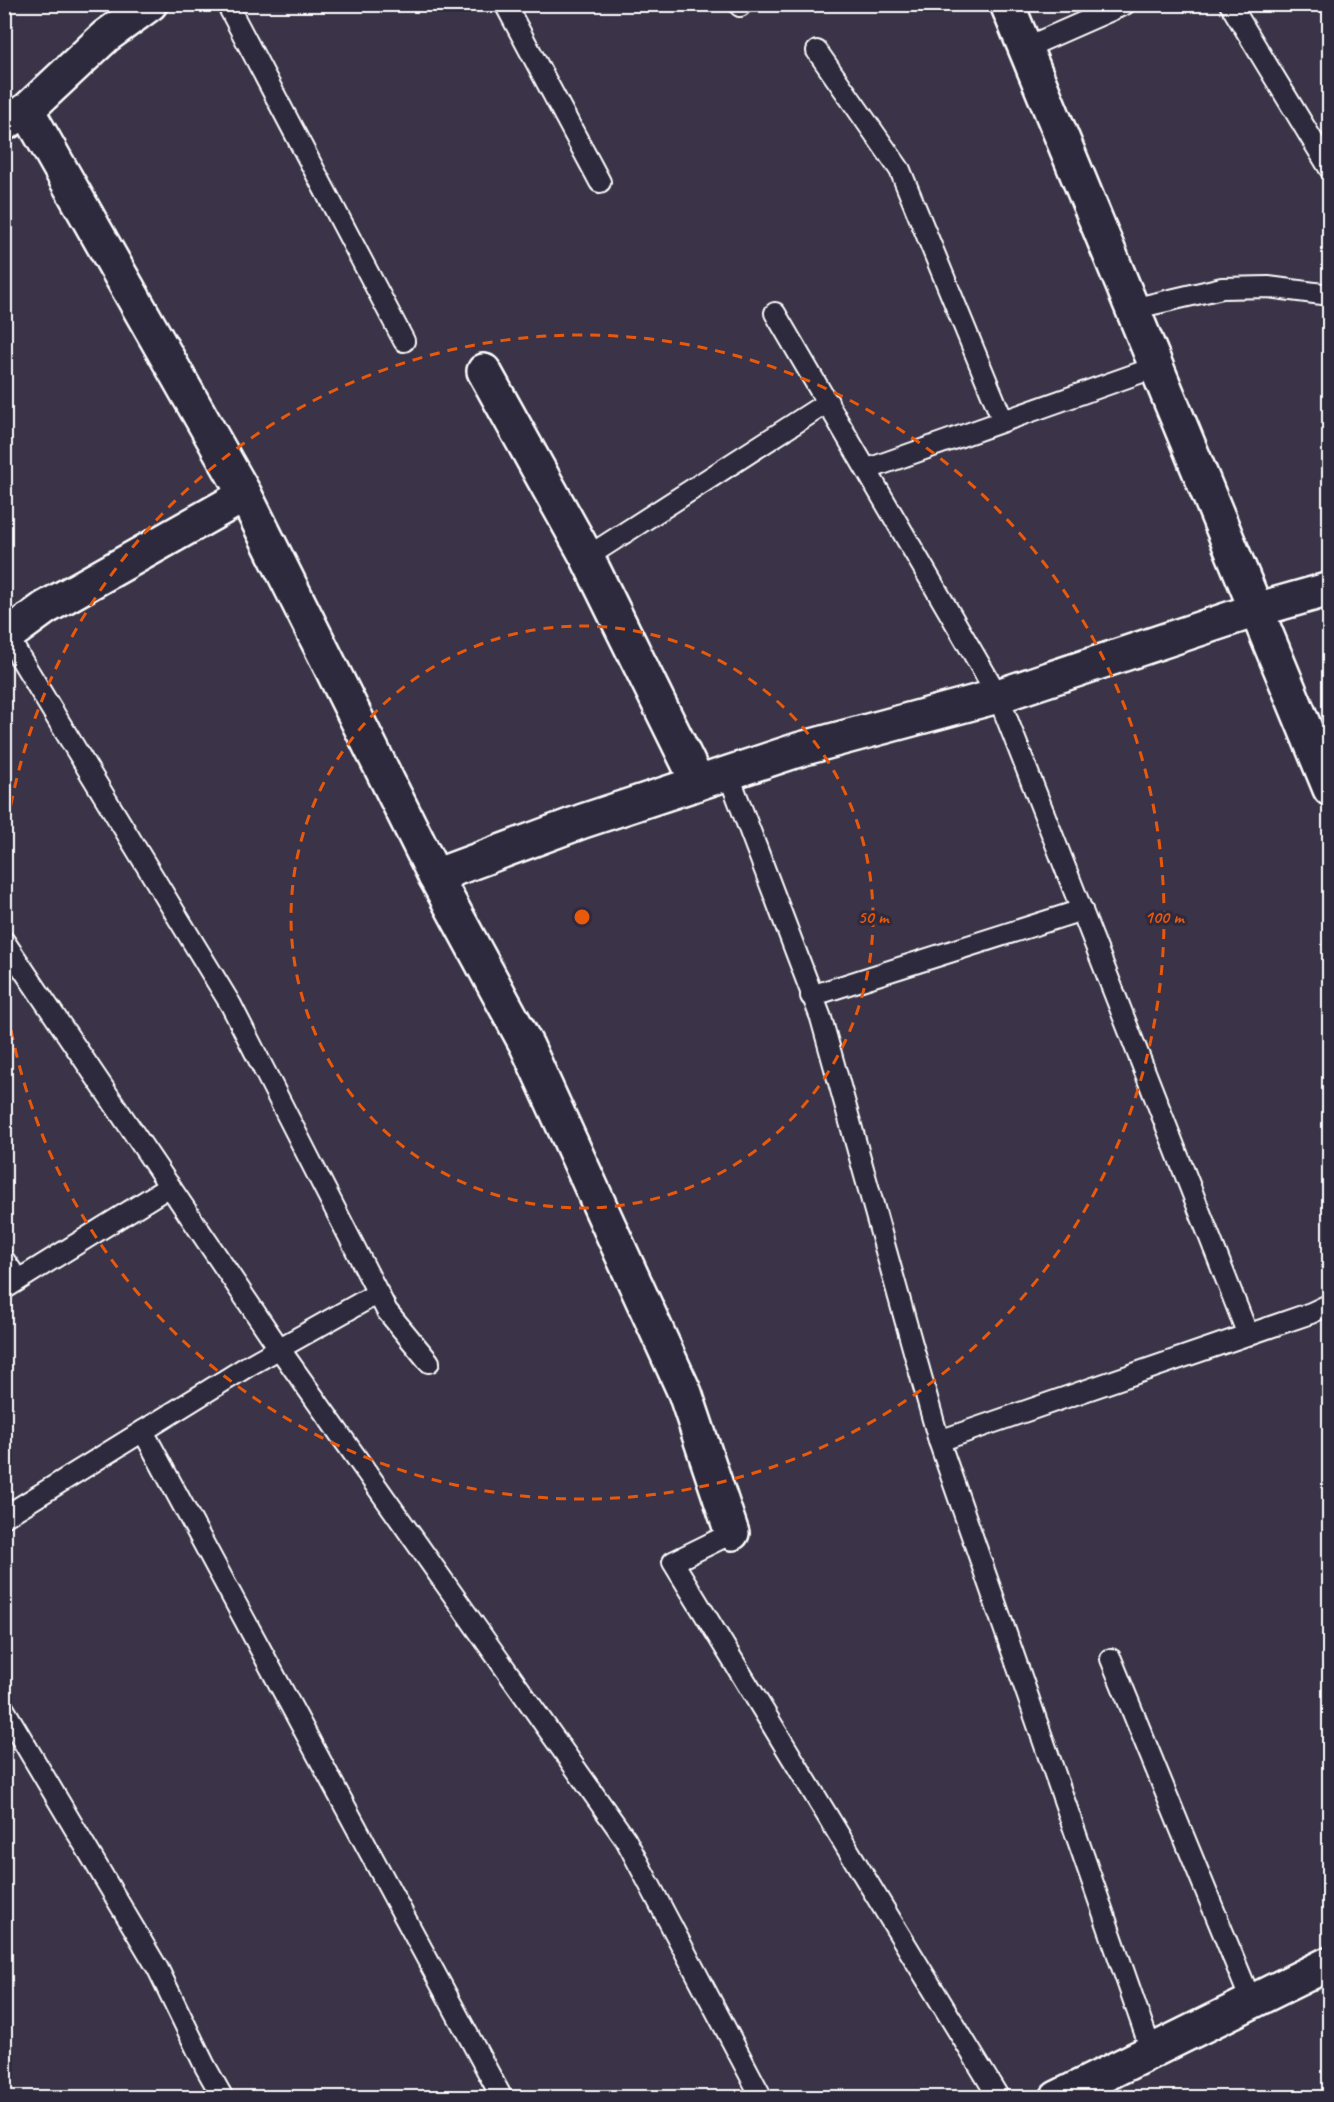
<svg xmlns="http://www.w3.org/2000/svg" width="1334" height="2102" viewBox="0 0 1334 2102" font-family="Caveat,sans-serif">
  <rect width="100%" height="100%" fill="#3b3347"/>
  <filter id="ink" filterUnits="userSpaceOnUse"><feTurbulence type="fractalNoise" baseFrequency=".0167" numOctaves="2"/><feDisplacementMap in="SourceGraphic" scale="12" xChannelSelector="R" yChannelSelector="G"/><feConvolveMatrix kernelMatrix="1 2 1 2 8 2 1 2 1" color-interpolation-filters="sRGB"/></filter>
  <g filter="url(#ink)">
    <g fill="none" stroke-linecap="round" stroke-linejoin="round">
      <defs>
        <g id="service">
          <path d="M227 4 404 341"/>
          <path d="M505 4 600 182"/>
          <path d="M739 4 740 6"/>
          <path d="M1230 4 1330 169"/>
          <path d="M1025 48 1125 4"/>
          <path d="M817 51 900 170 1003 421"/>
          <path d="M1132 309 1222 288 1268 287 1330 295"/>
          <path d="M775 313 998 696 1248 1335"/>
          <path d="M868 469 1156 367"/>
          <path d="M587 557 828 402"/>
          <path d="M7 636 231 1005 387 1311 429 1362"/>
          <path d="M728 773 821 1018 939 1441 1151 2050"/>
          <path d="M4 941 279 1348 626 1840 762 2098"/>
          <path d="M811 996 1082 910"/>
          <path d="M4 1260 18 1280"/>
          <path d="M4 1289 170 1186"/>
          <path d="M143 1431 502 2098"/>
          <path d="M939 1441 1311 1313 1330 1304"/>
          <path d="M4 1517 248 1366 378 1293"/>
          <path d="M732 1533 673 1562 999 2098"/>
          <path d="M1111 1659 1251 2001"/>
          <path d="M4 1709 158 1969 205 2066 223 2098"/>
        </g>
        <g id="minor">
          <path d="M1007 4 1330 789"/>
          <path d="M27 110 245 495 435 876 527 1046 685 1393 732 1533"/>
          <path d="M4 124 27 110 106 36 150 4"/>
          <path d="M484 371 587 557 698 783"/>
          <path d="M4 638 45 608 245 495"/>
          <path d="M435 876 583 821 801 749 998 696 1256 610 1330 589"/>
          <path d="M1057 2098 1330 1963"/>
        </g>
      </defs>
      <use href="#service" stroke="#fff" stroke-width="24"/>
      <use href="#minor" stroke="#fff" stroke-width="38"/>
      <use href="#service" stroke="#2f2a3d" stroke-width="20"/>
      <use href="#minor" stroke="#2f2a3d" stroke-width="33"/>
    </g>
  </g>
  <g fill="none" stroke="#e8590c" stroke-width="3" stroke-dasharray="10 8">
    <circle cx="582" cy="917" r="291"/>
    <path d="M5 841A582 582 0 1 1 5 993"/>
  </g>
  <circle cx="582" cy="917" r="9" fill="#e8590c" stroke="#2f2a3d" stroke-width="3"/>
  <g font-size="18" text-anchor="middle" font-weight="bold" fill="#e8590c" stroke="#2f2a3d" stroke-width="6" stroke-linejoin="round" paint-order="stroke">
    <text x="873" y="923">50 m</text>
    <text x="1164" y="923">100 m</text>
  </g>
  <rect width="1334" height="2102" fill="none" stroke="#2f2a3d" stroke-width="24"/>
  <rect x="12" y="12" width="1310" height="2078" fill="none" stroke="#fff" stroke-width="2" filter="url(#ink)"/>
</svg>
